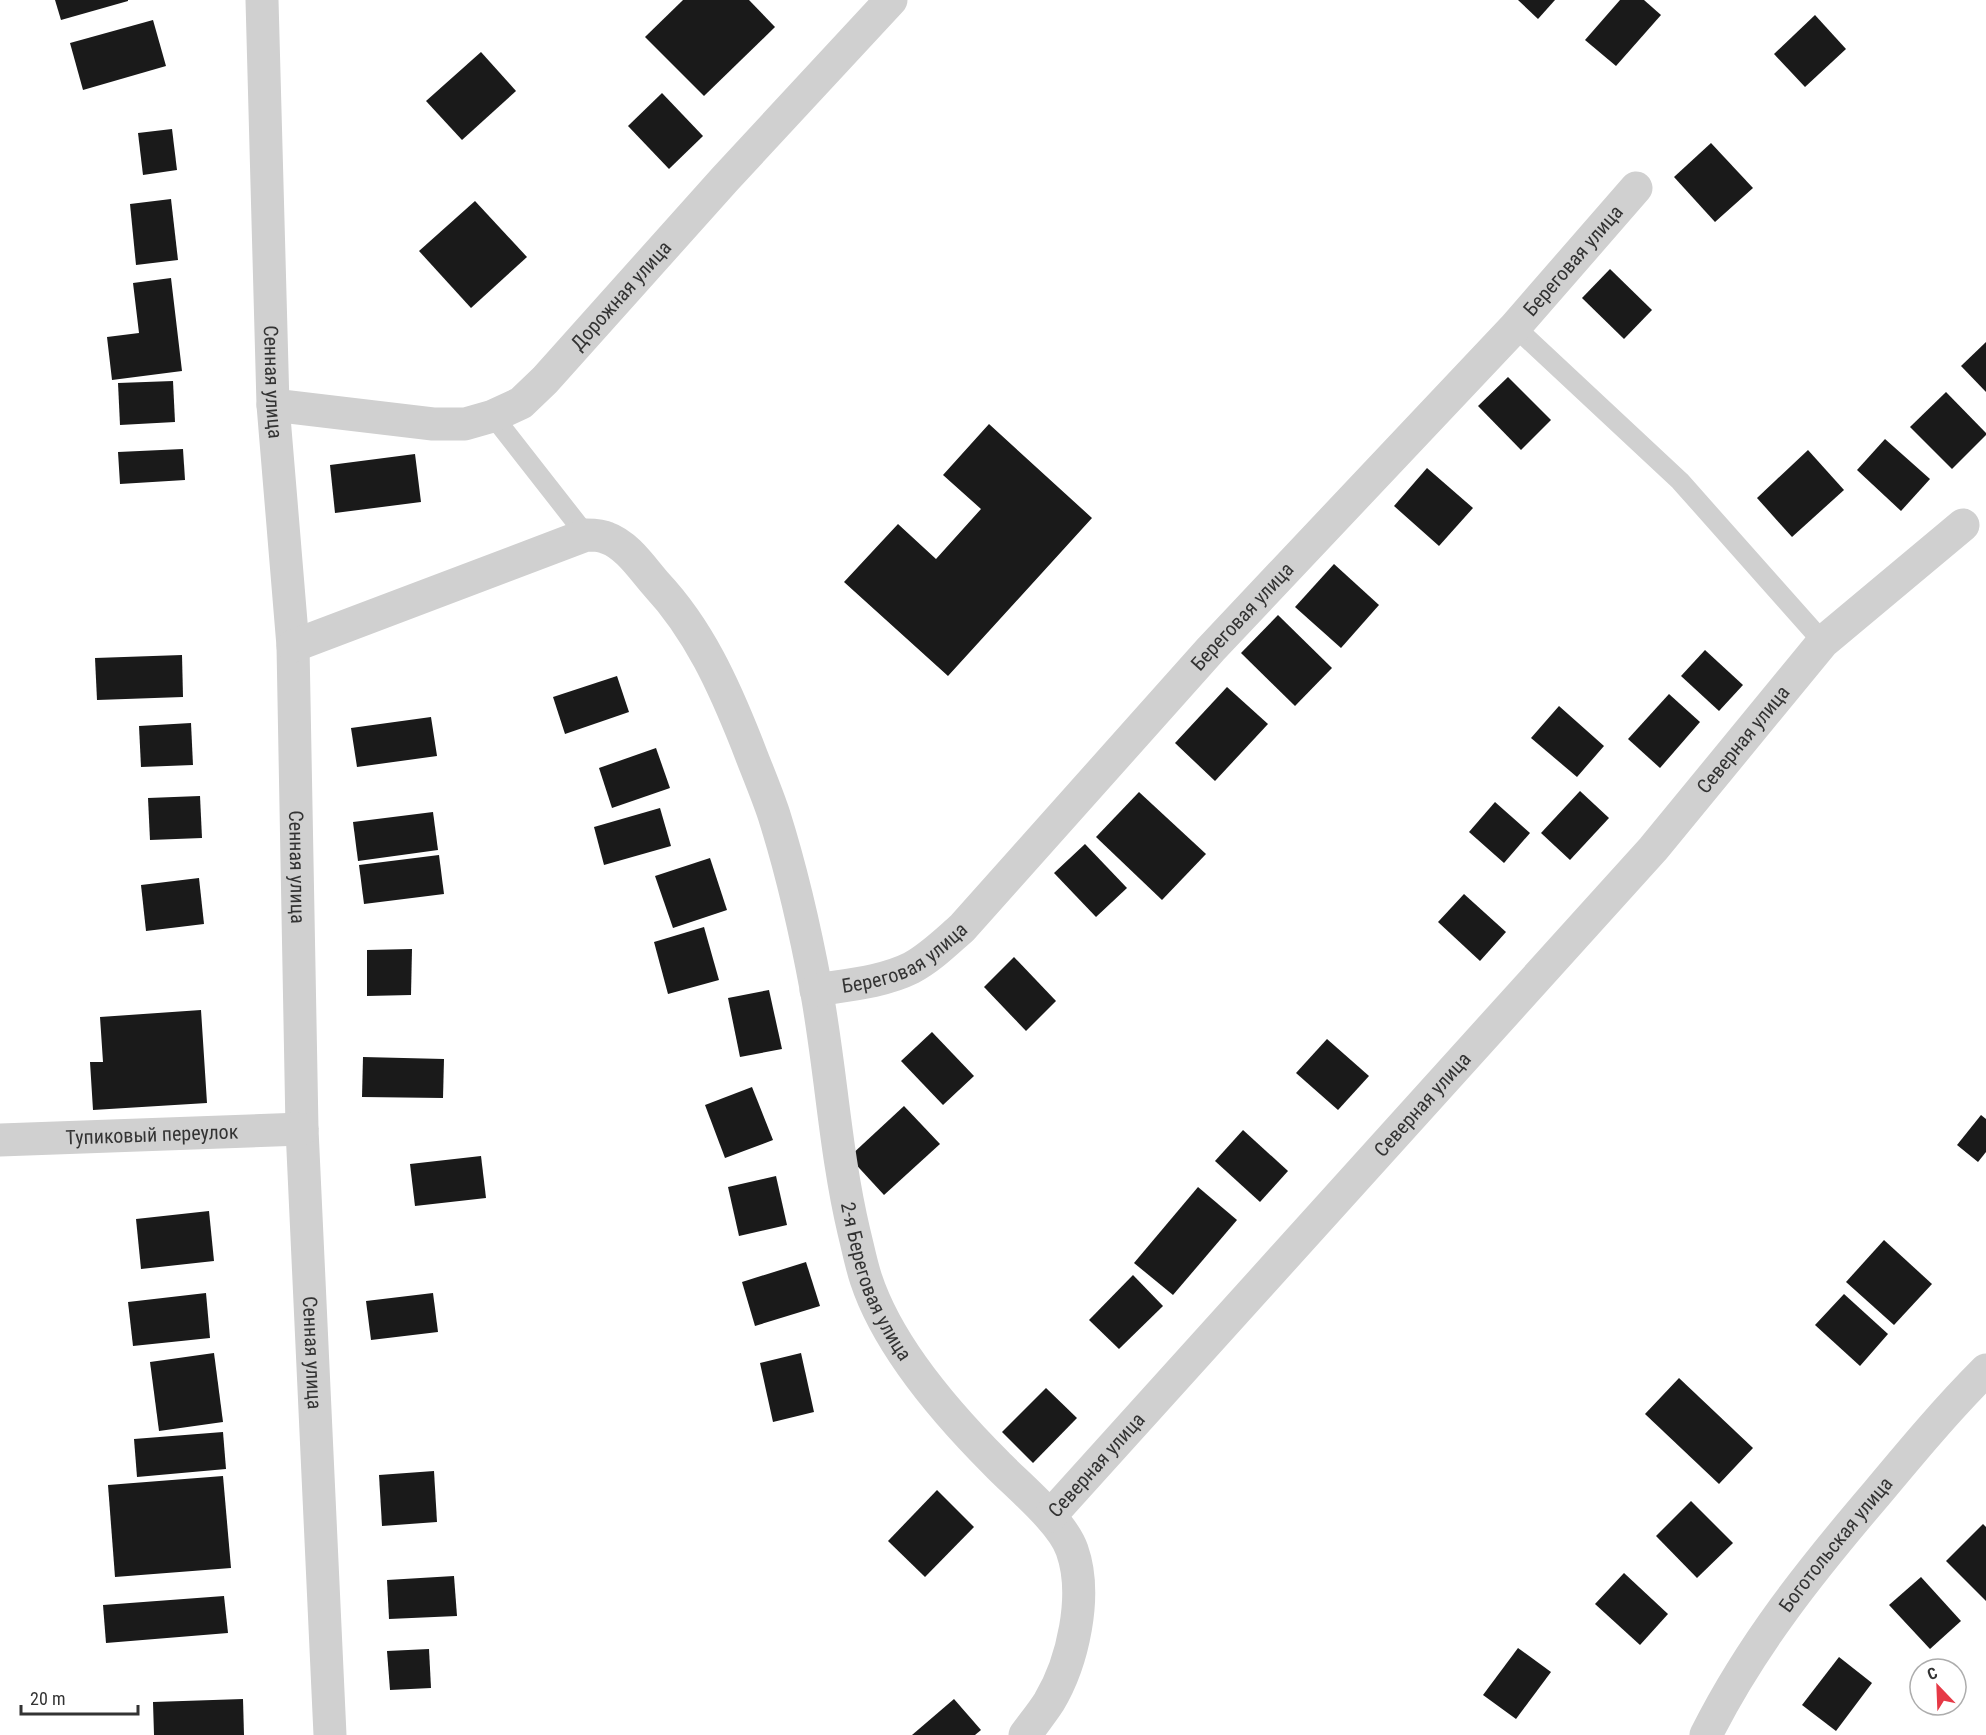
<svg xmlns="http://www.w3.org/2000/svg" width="1986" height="1735" viewBox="0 0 1986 1735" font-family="'Roboto Condensed',sans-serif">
  <rect width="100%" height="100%" fill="#fff"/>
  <g fill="#1a1a1a">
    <path d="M55 0H128V1L61 20Z"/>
    <path d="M683 0H749L775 27 704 96 645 37Z"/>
    <path d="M1518 0H1555L1538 19Z"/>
    <path d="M1620 0H1644L1661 15 1616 66 1585 40Z"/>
    <path d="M1815 15 1846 49 1805 87 1774 54Z"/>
    <path d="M153 20 166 66 83 90 70 43Z"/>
    <path d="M481 52 516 91 462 140 426 101Z"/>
    <path d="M662 93 703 136 669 169 628 126Z"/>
    <path d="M172 129 177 170 143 175 138 133Z"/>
    <path d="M1711 143 1753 188 1715 222 1674 177Z"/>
    <path d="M171 199 178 260 136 265 130 204Z"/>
    <path d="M475 201 527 257 471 308 419 251Z"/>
    <path d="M1610 269 1652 310 1624 339 1582 298Z"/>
    <path d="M171 278 182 371 112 380 107 337 139 333 133 283Z"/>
    <path d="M1986 342V392L1961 366Z"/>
    <path d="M1508 377 1551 420 1521 450 1478 406Z"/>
    <path d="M173 381 175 422 120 425 118 383Z"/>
    <path d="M1946 392 1986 433V435L1952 469 1910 427Z"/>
    <path d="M989 424 1092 518 948 676 844 582 898 524 936 559 981 509 943 475Z"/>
    <path d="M1885 439 1930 479 1901 511 1857 470Z"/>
    <path d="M183 449 185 480 120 484 118 452Z"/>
    <path d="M1808 450 1844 490 1792 537 1757 498Z"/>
    <path d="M415 454 421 502 335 513 330 465Z"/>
    <path d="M1427 468 1473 508 1439 546 1394 506Z"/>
    <path d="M1334 564 1379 605 1341 648 1295 607Z"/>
    <path d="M1278 615 1332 668 1295 706 1241 653Z"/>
    <path d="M1705 650 1743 685 1719 711 1681 676Z"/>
    <path d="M182 655 183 697 97 700 95 658Z"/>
    <path d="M617 676 629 712 565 734 553 697Z"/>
    <path d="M1227 687 1268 724 1215 781 1175 743Z"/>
    <path d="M1669 694 1700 722 1660 768 1628 739Z"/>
    <path d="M1559 706 1604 746 1577 777 1531 738Z"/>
    <path d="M431 717 437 756 357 767 351 728Z"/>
    <path d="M191 723 193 765 141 767 139 726Z"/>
    <path d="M656 748 670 788 612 808 599 768Z"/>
    <path d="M1580 791 1609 818 1570 860 1541 833Z"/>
    <path d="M1139 792 1206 854 1162 900 1096 837Z"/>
    <path d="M200 796 202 838 150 840 148 798Z"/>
    <path d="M1495 802 1530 833 1504 863 1469 832Z"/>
    <path d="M660 808 671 846 604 865 594 827Z"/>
    <path d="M433 812 438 850 358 861 353 822Z"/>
    <path d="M1085 844 1127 888 1096 917 1054 873Z"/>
    <path d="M439 855 444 894 364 904 359 865Z"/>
    <path d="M710 858 727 910 673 928 655 876Z"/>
    <path d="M199 878 204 924 146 931 141 885Z"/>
    <path d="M1464 894 1506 932 1480 961 1438 922Z"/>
    <path d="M704 927 719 980 668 994 654 942Z"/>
    <path d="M412 949 411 995 367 996V950Z"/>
    <path d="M1014 957 1056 1001 1026 1031 984 987Z"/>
    <path d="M769 990 782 1049 740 1057 728 998Z"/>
    <path d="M201 1010 207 1103 93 1110 90 1062H103L100 1017Z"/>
    <path d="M932 1032 974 1076 943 1105 901 1061Z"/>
    <path d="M1327 1039 1369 1076 1338 1110 1296 1073Z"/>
    <path d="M363 1057 444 1059 443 1098 362 1097Z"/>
    <path d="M752 1087 773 1140 725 1158 705 1105Z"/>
    <path d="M904 1106 940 1144 884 1195 849 1157Z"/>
    <path d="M1981 1115 1986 1119V1152L1978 1162 1957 1145Z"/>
    <path d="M1243 1130 1288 1171 1260 1202 1215 1161Z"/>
    <path d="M481 1156 486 1198 415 1206 410 1164Z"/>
    <path d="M776 1176 787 1225 739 1236 728 1187Z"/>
    <path d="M1198 1187 1237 1220 1173 1295 1134 1263Z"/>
    <path d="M209 1211 214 1261 141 1269 136 1219Z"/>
    <path d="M1884 1240 1932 1284 1894 1325 1846 1282Z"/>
    <path d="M806 1262 820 1306 755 1326 742 1282Z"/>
    <path d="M1133 1275 1163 1306 1119 1349 1089 1320Z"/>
    <path d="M206 1293 210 1338 133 1346 128 1302Z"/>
    <path d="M433 1293 438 1332 371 1340 366 1301Z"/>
    <path d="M1844 1294 1888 1334 1860 1366 1815 1325Z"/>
    <path d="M214 1353 223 1422 159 1431 150 1362Z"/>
    <path d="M801 1353 814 1412 773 1422 760 1363Z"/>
    <path d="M1679 1378 1753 1448 1719 1484 1645 1414Z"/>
    <path d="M1046 1388 1077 1418 1033 1463 1002 1432Z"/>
    <path d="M223 1432 226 1469 137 1477 134 1439Z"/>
    <path d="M434 1471 437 1522 382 1526 379 1475Z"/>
    <path d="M223 1476 231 1568 115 1577 108 1485Z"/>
    <path d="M937 1490 974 1527 925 1577 888 1541Z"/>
    <path d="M1691 1501 1733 1543 1697 1578 1656 1536Z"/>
    <path d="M1983 1524 1986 1527V1601L1946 1561Z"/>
    <path d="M1624 1573 1668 1614 1640 1645 1595 1604Z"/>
    <path d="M454 1576 457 1616 389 1619 387 1580Z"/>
    <path d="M1921 1577 1961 1621 1930 1649 1889 1605Z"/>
    <path d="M224 1596 228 1633 106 1643 103 1605Z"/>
    <path d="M1518 1648 1551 1672 1516 1719 1483 1695Z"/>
    <path d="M429 1649 431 1688 390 1690 387 1651Z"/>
    <path d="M1839 1657 1872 1683 1836 1731 1802 1705Z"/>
    <path d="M243 1699 244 1735H154L153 1702Z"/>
    <path d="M954 1699 981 1730 975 1735H912Z"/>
  </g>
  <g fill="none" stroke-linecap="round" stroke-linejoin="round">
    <g stroke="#d0d0d0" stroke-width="20">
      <path d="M1515 327 1680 481 1823 642"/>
      <path d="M493 416 586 535"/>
    </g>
    <g stroke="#d0d0d0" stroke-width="33">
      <path id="s1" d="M262 0 273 405 293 646 302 1129 330 1735"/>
      <path id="s2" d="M273 405 433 424H465L493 416 521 403 545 380 725 179 891 0"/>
      <path id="s3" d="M293 646 586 535C593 535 601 535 607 538 627 545 642 568 656 584 699 630 724 686 747 744 756 768 766 791 774 815 792 872 805 929 816 988 831 1069 835 1152 854 1232 858 1248 861 1264 866 1279 888 1346 946 1413 996 1463 1017 1485 1062 1521 1072 1550 1088 1595 1073 1662 1049 1702 1042 1713 1033 1724 1025 1735"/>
      <path id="s4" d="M816 990C847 985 883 982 911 968 930 958 946 942 962 928L1211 649 1515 327 1636 188"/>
      <path id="s5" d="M0 1140 302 1129"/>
      <path id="s6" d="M1050 1516 1653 849 1823 642 1963 525"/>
      <path id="s7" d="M1706 1735C1751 1645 1812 1569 1877 1493 1912 1451 1947 1409 1986 1370"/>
    </g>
  </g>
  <g text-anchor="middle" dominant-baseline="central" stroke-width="6" stroke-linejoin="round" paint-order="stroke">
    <g font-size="20" fill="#333" stroke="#fff">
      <text stroke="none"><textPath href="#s4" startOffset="1068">Береговая улица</textPath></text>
      <text stroke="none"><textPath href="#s2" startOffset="400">Дорожная улица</textPath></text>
      <text stroke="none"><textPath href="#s1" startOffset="382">Сенная улица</textPath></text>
      <text stroke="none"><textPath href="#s4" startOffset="582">Береговая улица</textPath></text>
      <text stroke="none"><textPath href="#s6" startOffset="1041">Северная улица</textPath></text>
      <text stroke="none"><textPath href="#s1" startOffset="868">Сенная улица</textPath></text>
      <text stroke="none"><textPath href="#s4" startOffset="96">Береговая улица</textPath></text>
      <text stroke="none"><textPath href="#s6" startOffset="555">Северная улица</textPath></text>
      <text stroke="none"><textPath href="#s5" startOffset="152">Тупиковый переулок</textPath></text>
      <text stroke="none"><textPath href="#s3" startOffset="1143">2-я Береговая улица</textPath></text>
      <text stroke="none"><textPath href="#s1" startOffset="1354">Сенная улица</textPath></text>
      <text stroke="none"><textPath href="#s6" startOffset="69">Северная улица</textPath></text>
      <text stroke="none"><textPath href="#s7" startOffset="231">Боготольская улица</textPath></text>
    </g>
  </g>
  <g transform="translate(1938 1687) rotate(337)"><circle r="28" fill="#ffffff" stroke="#adadad" stroke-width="1.5"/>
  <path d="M0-4.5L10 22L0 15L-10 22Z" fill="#e63946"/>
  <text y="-9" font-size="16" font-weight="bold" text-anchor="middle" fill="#333333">С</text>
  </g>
  <path d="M21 1705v9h117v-9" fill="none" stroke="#333333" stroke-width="3"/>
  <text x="30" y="1705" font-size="18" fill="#333333" stroke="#ffffff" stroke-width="4.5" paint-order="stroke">20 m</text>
</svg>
